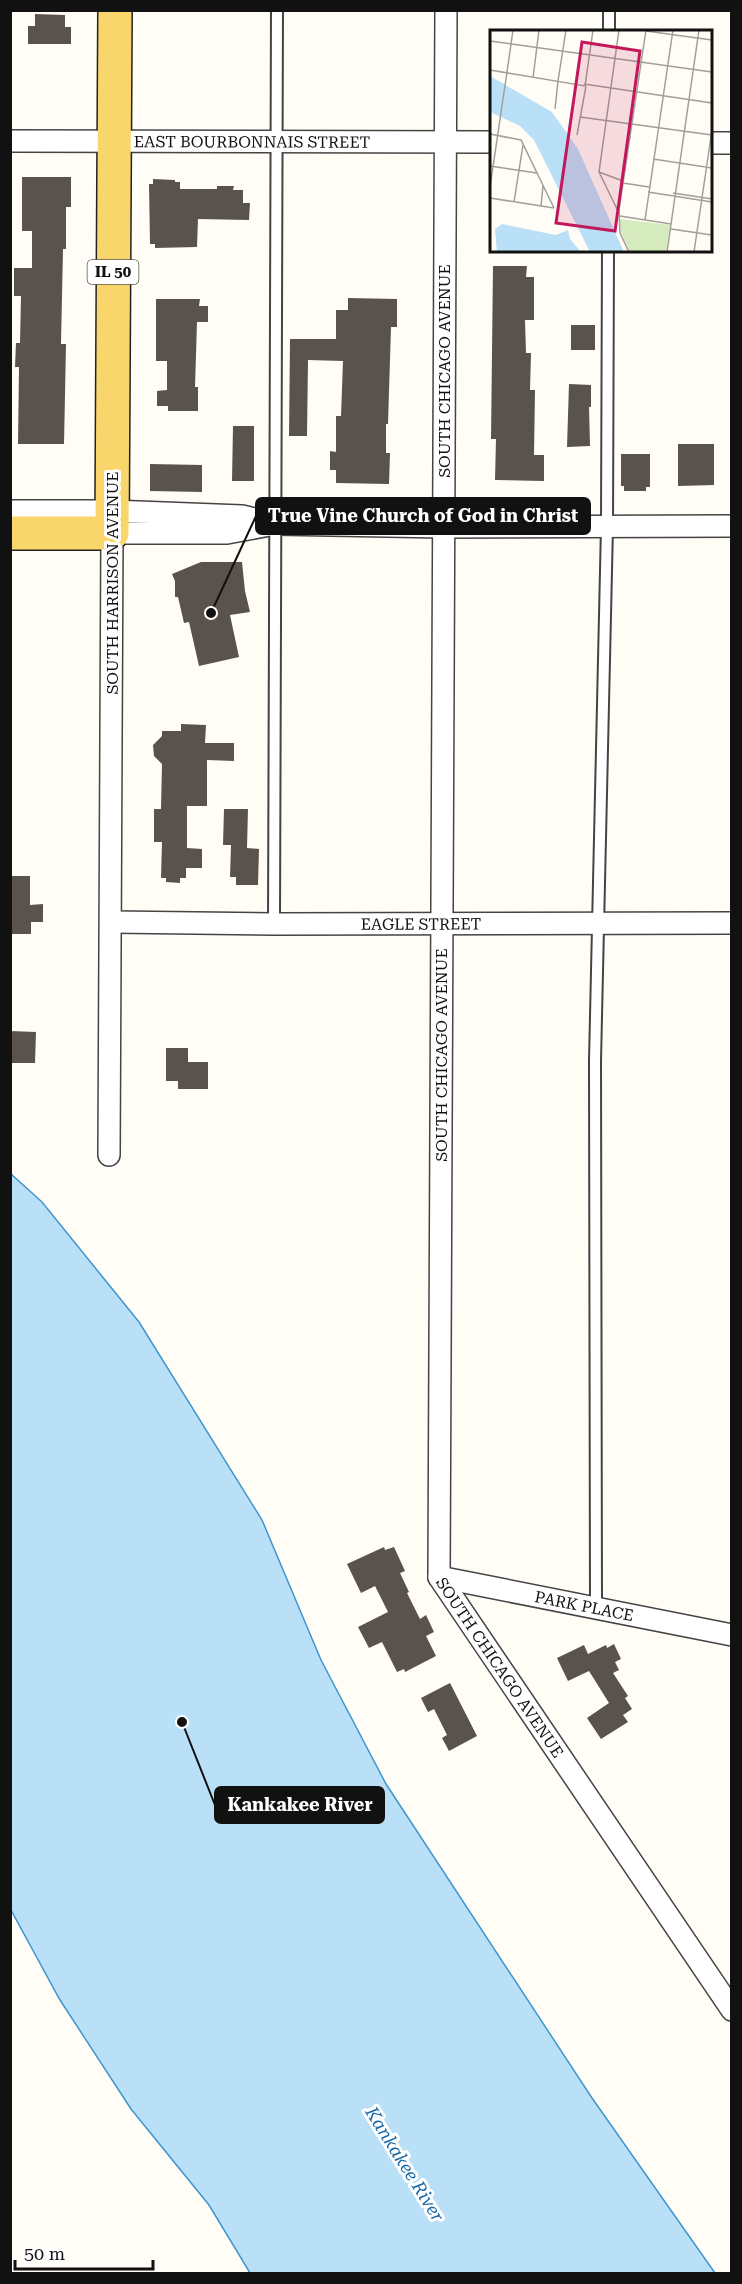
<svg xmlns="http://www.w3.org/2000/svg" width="742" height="2284" viewBox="0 0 742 2284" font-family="'Roboto Serif',serif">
  <rect width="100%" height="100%" fill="#fffdf5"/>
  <path fill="#b9e0f7" stroke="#3f96cf" stroke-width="1.5" d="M11 1174 42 1202 139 1322 262 1520 321 1660 386 1784 592 2098 715 2273H250L209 2205 131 2109 60 2000 11 1910Z"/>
  <g fill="#5a524d">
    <path d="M35 14 65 15V27H71V44H28V26H35Z"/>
    <path d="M22 177H71V207H66V249H63L61 344H66L64 444H18L19 367H15L16 343H20L21 296H14V268H32V231H22Z"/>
    <path d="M153 179 175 180V182H180V189H217V186H234L233 190H243V203H250L249 220 198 219 197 247 155 248V244H150L149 184H153Z"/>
    <path d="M493 266H527L526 277H534V320H525L526 353H531L530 390H535L534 455H544V481L495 480 496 439H491Z"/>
    <path d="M348 298 397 299V327H391L388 424H386V453H390L389 484 336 483V470H330V451L336 452V416H341L343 361 308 360 307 436H289L290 339H336V310H348Z"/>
    <path d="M156 299H200L199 306H208V322H197L195 387H198V411H168V406H157V391L167 390V361H156Z"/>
    <rect x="571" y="325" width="24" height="25"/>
    <path d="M569 384 591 385V407H589L590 446 567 447Z"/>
    <path d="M233 426H254V481H232Z"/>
    <path d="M678 444H714V485L678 486Z"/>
    <path d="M621 454H650V487H646V491H624V486H621Z"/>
    <path d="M150 464 202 465V492L150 491Z"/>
    <path d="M201 562H242L245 591 250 612 230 615 239 657 199 666 189 622 184 623 178 597H175V581L172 574Z"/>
    <path d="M181 724 206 725 205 743H234V761L207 760V806H187V848L202 849V868H186V878H180V883L166 882V878H161L162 842H154V809H161L162 764 154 756 153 745 162 736V731H181Z"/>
    <path d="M224 809H248L247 848 259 849 258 885H236V877H230L231 845H223Z"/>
    <path d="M11 876H30V905L43 904V922H31V934H10Z"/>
    <path d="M10 1031 36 1032 35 1063H10Z"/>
    <path d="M166 1048H188V1062H208V1089H178V1081H166Z"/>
    <path d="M384 1547 385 1550 394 1547 405 1571 400 1573 409 1592 407 1593 420 1619 426 1615 434 1632 426 1636 436 1656 405 1672 404 1669 397 1672 382 1642 369 1648 358 1627 388 1612 375 1586 361 1593 347 1564Z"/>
    <path d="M614 1644 621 1659 615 1662 619 1670 613 1673 628 1696 625 1698 632 1709 623 1715 628 1722 601 1739 587 1718 609 1703 589 1671 568 1681 557 1658 584 1645 588 1654 606 1645 607 1648Z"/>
    <path d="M450 1683 477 1736 449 1751 442 1738 447 1735 434 1709 428 1712 421 1698Z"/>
  </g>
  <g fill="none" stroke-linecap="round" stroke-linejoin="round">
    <defs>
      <g id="lane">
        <path d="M609 32V10"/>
        <path d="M274 924 277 10"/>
        <path d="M596 1608 595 1061 607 526 608 250"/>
      </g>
      <g id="street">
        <path id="s1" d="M446 10 439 1577 732 2010"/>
        <path id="s2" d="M10 141 492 142"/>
        <path d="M710 143H732"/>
        <path d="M10 511H112L242 516 275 524 443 527 732 526"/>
        <path id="s3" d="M112 922 274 924 732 923"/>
        <path d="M109 1155 112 533H227L275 524"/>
        <path id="s4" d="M439 1577 732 1635"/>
      </g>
      <path id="primary" d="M10 533H112L115 10"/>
    </defs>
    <use href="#lane" stroke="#444" stroke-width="14"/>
    <use href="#street" stroke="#444" stroke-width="24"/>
    <use href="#primary" stroke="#222" stroke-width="36"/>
    <use href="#lane" stroke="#fff" stroke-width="10"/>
    <use href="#street" stroke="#fff" stroke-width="21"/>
    <use href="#primary" stroke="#f9d66b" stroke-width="33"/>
  </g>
  <g text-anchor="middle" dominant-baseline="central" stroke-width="6" stroke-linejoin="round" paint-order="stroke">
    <rect fill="#fff" stroke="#585858" stroke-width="1.5" x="87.5" y="260" width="51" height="24" rx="4.5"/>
    <g font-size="15" font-weight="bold" fill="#111">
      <text x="113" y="272">IL 50</text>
    </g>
    <g font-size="16" fill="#111" stroke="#fff">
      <text stroke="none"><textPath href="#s2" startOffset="242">EAST BOURBONNAIS STREET</textPath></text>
      <text transform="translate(444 371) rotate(-90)">SOUTH CHICAGO AVENUE</text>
      <text transform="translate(112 583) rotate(-90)">SOUTH HARRISON AVENUE</text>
      <text stroke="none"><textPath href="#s3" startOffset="309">EAGLE STREET</textPath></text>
      <text transform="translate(441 1055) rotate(-90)">SOUTH CHICAGO AVENUE</text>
      <text stroke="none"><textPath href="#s4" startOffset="148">PARK PLACE</textPath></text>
      <text stroke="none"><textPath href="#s1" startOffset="1676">SOUTH CHICAGO AVENUE</textPath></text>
    </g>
    <g font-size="18" font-style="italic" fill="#1768a6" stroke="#fff">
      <text transform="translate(405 2164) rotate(58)">Kankakee River</text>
    </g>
  </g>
  <g transform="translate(490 30)">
    <rect width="222" height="222" fill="#fffdf5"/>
    <path d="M130 189 180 195 176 222H140L131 202Z" fill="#d5ebbd"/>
    <path d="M0 46 62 82 88 119 134 222H100L44 110 30 96 0 82ZM12 194 66 205 78 200 80 209 91 222H7L5 199Z" fill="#b9e0f7"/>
    <path fill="none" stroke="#a09f9a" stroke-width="1.5" d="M156 1 222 10M0 11 222 42M0 40 95 56 103 0M17 42 23 0M43 48 49 0M68 51 76 0M94 54 222 73M65 79 68 51M90 87 222 105M0 104 31 110 64 178M87 105 96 56M163 129 222 138M0 136 47 143M109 142 133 151M133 153 159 157M0 157 17 42M158 162 222 172M183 163 222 169M0 168 64 178M24 172 33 115M51 176 53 156M128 181 109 142 129 0M130 186 181 194M155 190 183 0M181 199 222 205M139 222 130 203 129 180 156 0M177 222 209 0M204 222 222 100"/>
    <path fill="#c2185b" fill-opacity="0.15" stroke="#c2185b" stroke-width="3" d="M92 12 150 21 125 201 66 193Z"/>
    <rect width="222" height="222" fill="none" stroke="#111" stroke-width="3"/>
  </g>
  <path fill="none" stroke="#111" stroke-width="2" d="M211 613L256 516M182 1722L215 1805"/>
  <g fill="#111" stroke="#fff" stroke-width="2">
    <circle cx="211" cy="613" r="6"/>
    <circle cx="182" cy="1722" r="6"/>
  </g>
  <g fill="#111" stroke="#111" stroke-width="2">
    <rect x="256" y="498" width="334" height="36" rx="6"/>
    <rect x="215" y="1787" width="169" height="36" rx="6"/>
  </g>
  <g font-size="18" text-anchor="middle" font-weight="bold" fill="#fff">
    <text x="423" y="522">True Vine Church of God in Christ</text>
    <text x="300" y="1811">Kankakee River</text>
  </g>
  <rect width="742" height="2284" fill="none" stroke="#111111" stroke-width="24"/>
  <path d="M15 2260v9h138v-9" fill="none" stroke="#111111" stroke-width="3"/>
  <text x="24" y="2260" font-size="18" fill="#111111" stroke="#ffffff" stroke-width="4.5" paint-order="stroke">50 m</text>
</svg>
